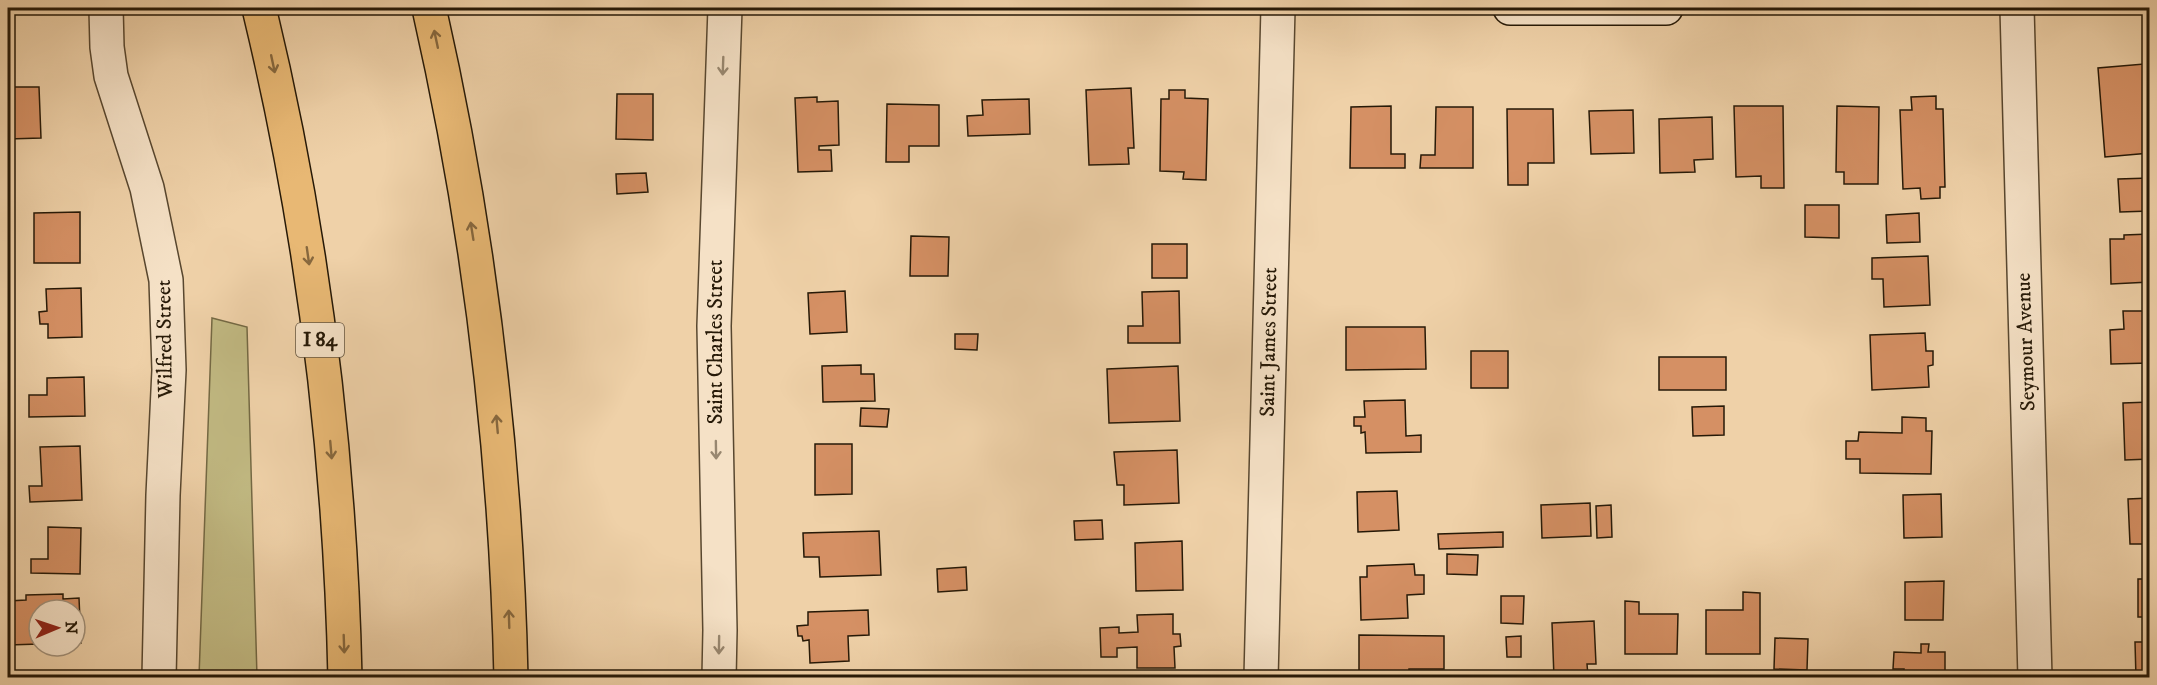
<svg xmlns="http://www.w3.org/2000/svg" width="2157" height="685" viewBox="0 0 2157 685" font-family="'IM FELL DW Pica',serif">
  <rect width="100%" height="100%" fill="#efd1a8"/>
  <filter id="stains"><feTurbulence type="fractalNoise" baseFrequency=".00333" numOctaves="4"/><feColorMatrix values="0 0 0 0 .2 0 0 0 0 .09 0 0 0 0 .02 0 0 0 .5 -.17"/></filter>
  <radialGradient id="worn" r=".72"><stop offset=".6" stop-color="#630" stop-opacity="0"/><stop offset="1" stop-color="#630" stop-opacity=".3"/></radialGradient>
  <path fill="#c1b982" stroke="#746944" stroke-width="1.5" d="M212 318 247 327 257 677H199Z"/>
  <g fill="#d59064" stroke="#261907" stroke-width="1.5">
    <path d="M2144 64 2150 153 2105 157 2098 68Z"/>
    <path d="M8 87H39L41 138 8 139Z"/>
    <path d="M1131 88 1134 148H1128L1129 164 1089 165 1086 90Z"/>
    <path d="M1169 90H1185V98L1208 99 1206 180 1183 179 1184 172 1160 171 1161 99H1169Z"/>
    <path d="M617 94H653V140L616 139Z"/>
    <path d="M1936 96V109H1943L1945 187H1940V198L1921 199 1920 188 1903 189 1900 110H1912L1911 97Z"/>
    <path d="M817 97V102L838 101 839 145 819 146V150H831L832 171 798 172 795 98Z"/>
    <path d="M1029 99 1030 134 968 136 967 116 983 115 982 100Z"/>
    <path d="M887 104 939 105V146H909V162H886Z"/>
    <path d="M1391 106V154H1405V168H1350L1351 107Z"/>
    <path d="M1734 106H1783L1784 188H1761V176L1736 177Z"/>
    <path d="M1837 106 1879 107 1878 184H1844V172H1836Z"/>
    <path d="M1436 107H1473V168H1420L1421 155H1435Z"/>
    <path d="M1507 109H1553L1554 163H1528V185H1508Z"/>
    <path d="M1633 110 1634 153 1591 154 1589 111Z"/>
    <path d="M1712 117 1713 159 1694 160 1695 172 1660 173 1659 119Z"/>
    <path d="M646 173 648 192 617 194 616 174Z"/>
    <path d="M2150 178V211L2120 212 2118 179Z"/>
    <path d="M1805 205H1839V238L1805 237Z"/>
    <path d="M80 212V263H34V213Z"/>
    <path d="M1919 213 1920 242 1887 243 1886 215Z"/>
    <path d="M2150 234V282L2111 284 2110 239H2124V235Z"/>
    <path d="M911 236 949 237 948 276H910Z"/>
    <rect x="1152" y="244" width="35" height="34"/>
    <path d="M1928 256 1930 305 1884 307 1883 279H1872V258Z"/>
    <path d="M81 288 82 337 48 338V324H40L39 312 47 311 46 289Z"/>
    <path d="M845 291 847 332 810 334 808 293Z"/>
    <path d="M1179 291 1180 343H1128V326H1143L1142 292Z"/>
    <path d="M2123 311H2150V363L2111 364 2110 330 2124 329Z"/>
    <path d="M1346 327H1425L1426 369 1346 370Z"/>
    <path d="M1925 333 1926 351H1933V365L1928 366 1929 387 1872 390 1870 335Z"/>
    <path d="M955 334H978L977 350 955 349Z"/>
    <rect x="1471" y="351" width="37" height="37"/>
    <rect x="1659" y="357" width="67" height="33"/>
    <path d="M861 365V374H874L875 401 823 402 822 366Z"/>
    <path d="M1178 366 1180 421 1109 423 1107 369Z"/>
    <path d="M84 377 85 416 29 417V395H47V378Z"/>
    <path d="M1405 400 1406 436 1421 435V452L1366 453 1365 432 1361 433V426H1354V417H1365L1364 401Z"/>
    <path d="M2150 402V459L2125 460 2123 403Z"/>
    <path d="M1724 406V435L1693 436 1692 407Z"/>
    <path d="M861 408 889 409 887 427 860 426Z"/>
    <path d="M1902 417 1926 418V431H1932L1931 474 1860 473V459H1846V441H1858L1859 432 1902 433Z"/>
    <path d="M815 444H852V494L815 495Z"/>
    <path d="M80 446 82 500 30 502 29 486H42L40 447Z"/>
    <path d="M1177 450 1179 503 1124 505V485H1117L1114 452Z"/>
    <path d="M1397 491 1399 530 1358 532 1357 492Z"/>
    <path d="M1941 494 1942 537 1904 538 1903 495Z"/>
    <path d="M2150 498V544H2130L2128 499Z"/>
    <path d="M1590 503 1591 536 1542 538 1541 505Z"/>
    <path d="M1611 505 1612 537 1597 538 1596 506Z"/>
    <path d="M1102 520 1103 539 1075 540 1074 521Z"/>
    <path d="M48 527 81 528 80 574 31 573V559H48Z"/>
    <path d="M879 531 881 575 820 577 819 557H804L803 533Z"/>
    <path d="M1503 532V547L1439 549 1438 534Z"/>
    <path d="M1182 541 1183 590 1136 591 1135 543Z"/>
    <path d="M1447 554 1478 555 1477 575 1447 574Z"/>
    <path d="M1414 564 1415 575H1424V594L1407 595 1408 618 1361 620 1360 577H1367V566Z"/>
    <path d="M966 567 967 590 938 592 937 569Z"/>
    <rect x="2138" y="579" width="12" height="38"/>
    <path d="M1944 581 1943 620H1905V582Z"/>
    <path d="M1743 592 1760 593V654H1706V610H1743Z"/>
    <path d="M63 594V599L79 598 81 643H75V610H39V644L8 645V601L26 600V595Z"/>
    <path d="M1501 596H1524L1523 624 1501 623Z"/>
    <path d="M1625 601 1639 602V614H1678L1677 654H1625Z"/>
    <path d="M868 610 869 635 848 636 849 661 810 663 809 640 803 641 802 636H798L797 626 808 625V612Z"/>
    <path d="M1173 614V634H1180L1181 646 1174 647 1175 668H1137V647L1117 648V657H1101L1100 628 1119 627V633L1138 632 1137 615Z"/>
    <path d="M1594 621 1596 664H1587L1588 676 1554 678 1552 623Z"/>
    <path d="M1359 635 1444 636V669H1409V676H1359Z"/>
    <path d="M1521 636V657H1507L1506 637Z"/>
    <path d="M1775 638 1808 639 1807 670 1774 669Z"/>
    <path d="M2135 642H2150V678H2136Z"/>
    <path d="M1921 644H1929L1928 652H1945V678H1903L1904 669H1893L1894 652 1921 653Z"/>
  </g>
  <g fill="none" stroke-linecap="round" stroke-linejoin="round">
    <defs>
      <g id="street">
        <path d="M106 8 107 47 111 76 147 188 166 280 169 370 163 495 159 678"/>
        <path d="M2017 8 2035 678"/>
        <path d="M719 678 720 630 714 326 725 8"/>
        <path d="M1261 678 1278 8"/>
      </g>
      <path id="secondary" d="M1510 8H1666"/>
      <g id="highway">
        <path d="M259 8C312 227 340 452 345 678"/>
        <path d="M429 8C479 228 506 452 511 678"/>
      </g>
    </defs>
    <use href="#street" stroke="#58472f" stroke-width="36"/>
    <use href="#secondary" stroke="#261907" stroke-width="36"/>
    <use href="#highway" stroke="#261907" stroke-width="36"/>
    <use href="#street" stroke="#f5e1c6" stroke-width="33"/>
    <use href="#secondary" stroke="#f5e1c6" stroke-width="33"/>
    <use href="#highway" stroke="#e8b874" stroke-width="33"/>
  </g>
  <defs><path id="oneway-shaft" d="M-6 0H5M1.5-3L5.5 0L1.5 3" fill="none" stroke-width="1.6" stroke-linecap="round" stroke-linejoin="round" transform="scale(1.5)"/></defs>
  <g stroke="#87683e">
    <use href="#oneway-shaft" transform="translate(436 39) rotate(-102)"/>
    <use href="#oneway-shaft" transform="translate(273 64) rotate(78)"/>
    <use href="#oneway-shaft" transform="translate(472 231) rotate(-99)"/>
    <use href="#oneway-shaft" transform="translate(308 256) rotate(82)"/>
    <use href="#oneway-shaft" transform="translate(497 424) rotate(-95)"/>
    <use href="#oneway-shaft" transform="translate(331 450) rotate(85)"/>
    <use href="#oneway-shaft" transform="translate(509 619) rotate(-92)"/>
    <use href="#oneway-shaft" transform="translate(344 644) rotate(88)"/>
  </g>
  <g stroke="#988770">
    <use href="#oneway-shaft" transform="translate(723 66) rotate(92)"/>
    <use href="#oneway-shaft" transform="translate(716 450) rotate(89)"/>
    <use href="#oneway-shaft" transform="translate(719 645) rotate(91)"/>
  </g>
  <g text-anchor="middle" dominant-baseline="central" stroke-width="4.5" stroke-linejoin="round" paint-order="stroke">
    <rect fill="#f5e1c6" stroke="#645540" stroke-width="1.5" x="296" y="323" width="48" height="34" rx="4.5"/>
    <g font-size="20" font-weight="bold" fill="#261907">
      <text x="320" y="340">I 84</text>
    </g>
    <g font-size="21" fill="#261907" stroke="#f5e1c6">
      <text transform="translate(165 339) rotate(-91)">Wilfred Street</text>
      <text transform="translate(716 342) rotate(-90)">Saint Charles Street</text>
      <text transform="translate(1269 342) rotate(-89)">Saint James Street</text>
      <text transform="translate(2026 342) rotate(-92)">Seymour Avenue</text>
    </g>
  </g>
  <rect width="2157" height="685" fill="none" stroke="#efd1a8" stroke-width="30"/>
  <rect x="9" y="9" width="2139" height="667" fill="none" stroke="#261907" stroke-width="3"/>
  <rect x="15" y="15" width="2127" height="655" fill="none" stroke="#261907" stroke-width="1.5"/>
  <g transform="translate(57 628) rotate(88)"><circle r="28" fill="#f5e1c6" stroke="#a2917a" stroke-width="1.5"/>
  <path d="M0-4.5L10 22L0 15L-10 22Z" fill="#8f2418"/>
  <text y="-9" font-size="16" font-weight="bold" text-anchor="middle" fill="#261907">N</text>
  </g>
  <rect width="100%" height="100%" filter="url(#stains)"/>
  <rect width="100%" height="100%" fill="url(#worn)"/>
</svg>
